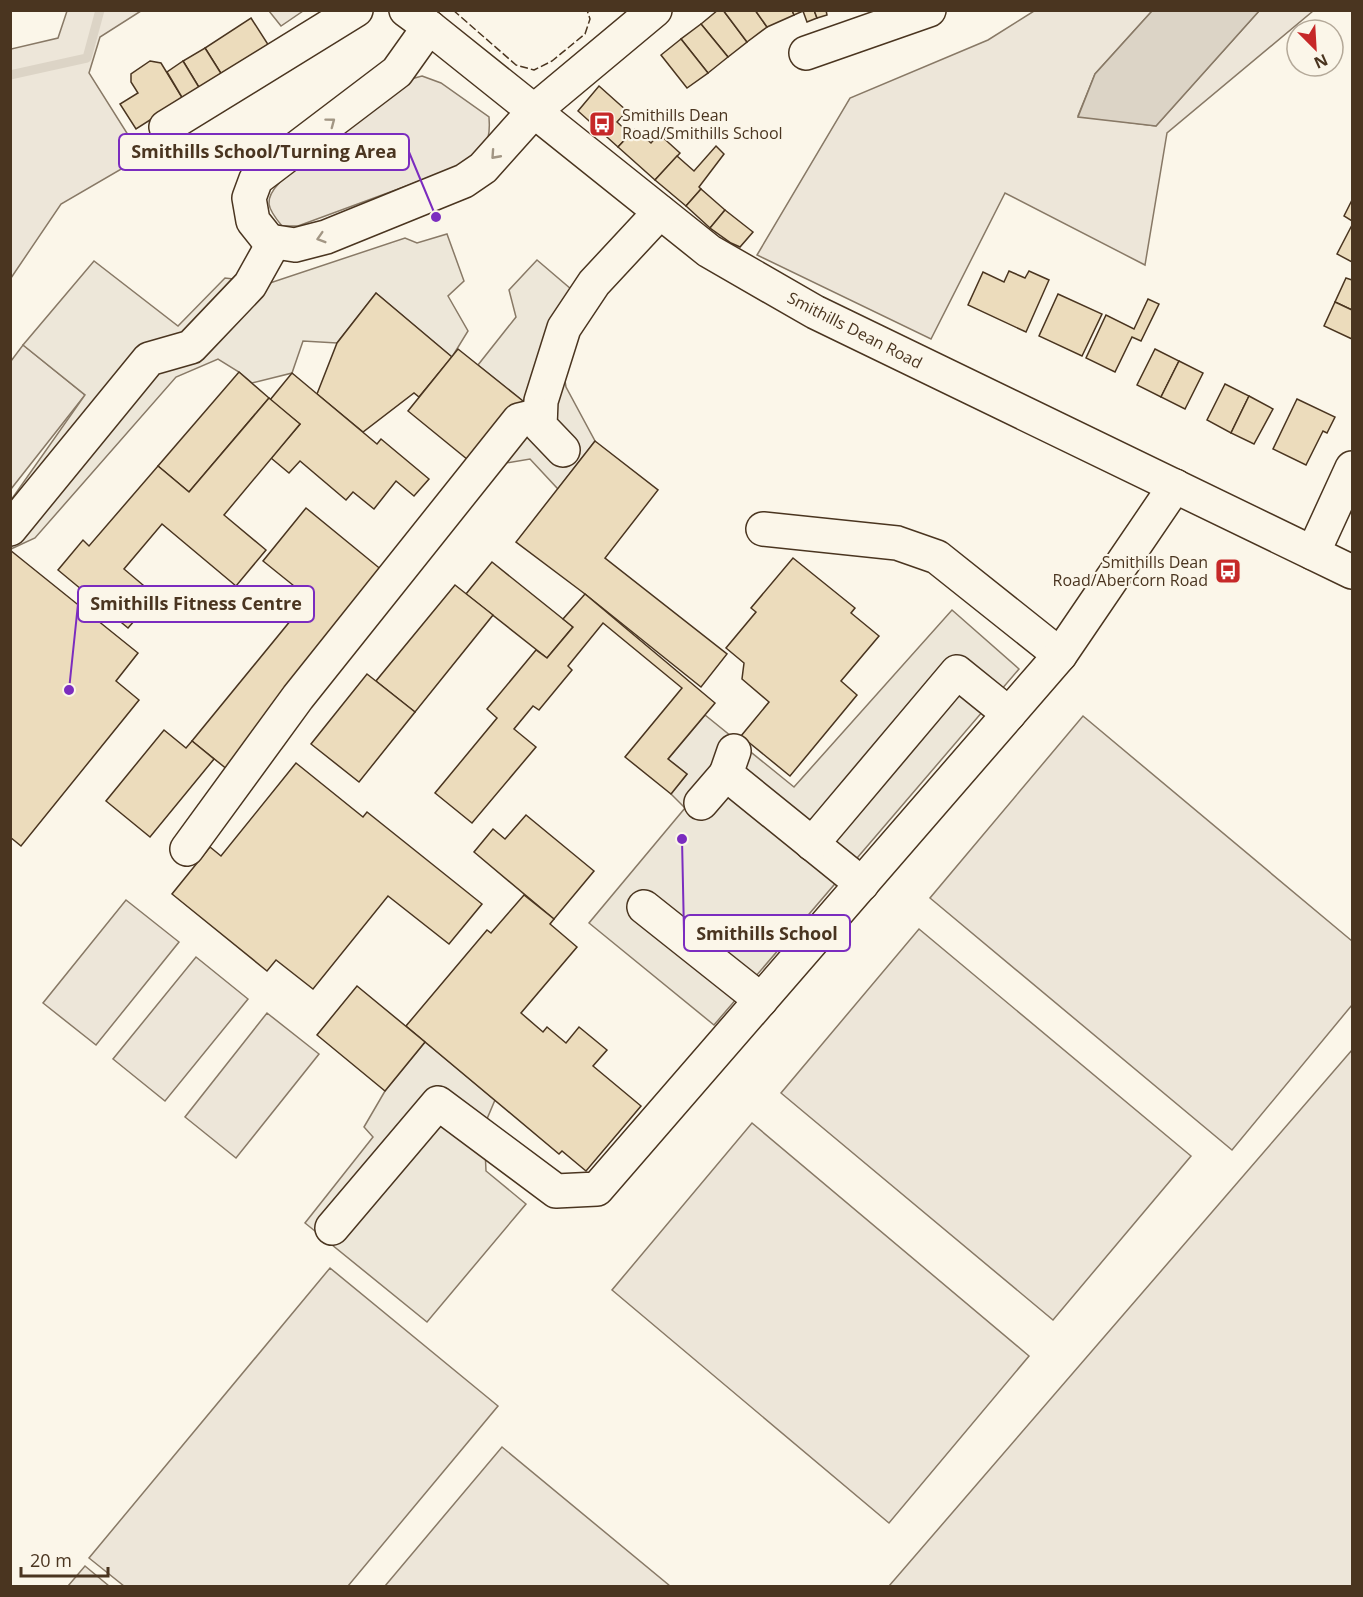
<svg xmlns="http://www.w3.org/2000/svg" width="1363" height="1597" viewBox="0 0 1363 1597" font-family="'Open Sans',sans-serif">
  <rect width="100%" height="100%" fill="#fbf6e9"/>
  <g fill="#ede6d9" stroke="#887966" stroke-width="1.5">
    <path d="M67 11H141L100 37 89 73 142 157 61 204 11 278V49L58 38Z"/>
    <path d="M269 11H303L281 26Z"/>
    <path d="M1034 11H1152L1095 74 1078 116 1156 126 1259 11H1313L1167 133 1145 265 1005 193 931 339 757 255 850 98 988 40Z"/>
    <path d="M422 76 441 83 489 117C491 141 486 147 469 163L298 226H282C267 208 263 200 280 182L411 79Z"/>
    <path d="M23 345 85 395 11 489V361Z"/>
    <path d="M1083 716 1352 941V1005L1232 1150 930 898Z"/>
    <path d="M126 900 179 942 96 1045 43 1003Z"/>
    <path d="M919 929 1191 1156 1053 1320 781 1093Z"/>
    <path d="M196 957 248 999 165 1101 113 1059Z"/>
    <path d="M267 1013 319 1054 236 1158 185 1117Z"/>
    <path d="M1352 1050V1586H889Z"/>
    <path d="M752 1123 1029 1356 889 1523 612 1290Z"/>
    <path d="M330 1268 498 1406 348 1586H124L89 1558Z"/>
    <path d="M502 1447 670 1586H385Z"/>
    <path d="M85 1566 109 1586H68Z"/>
  </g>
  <g fill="#ede7d9" stroke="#887966" stroke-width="1.5">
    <path d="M447 234 464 281 448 296 468 331 452 357 376 293 337 343 303 341 292 373 252 383 239 372 218 359 176 377 35 538 11 549V500L85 395 23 345 94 261 178 326 225 278 270 283 405 238 417 243Z"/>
    <path d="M537 260 592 307 563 368 566 387 595 441 558 489 530 459 494 465 479 456 523 401 478 365 516 317 509 290Z"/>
    <path d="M952 610 1019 669 714 1025 589 923 685 808 671 794 687 774 668 759 705 715 794 787Z"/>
    <path d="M425 1042 495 1100 484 1126 486 1171 526 1204 427 1322 305 1223 373 1137 364 1127 385 1091Z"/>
  </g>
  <path fill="#dcd4c6" stroke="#887966" stroke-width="1.5" d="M1152 11H1259L1156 126 1078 117 1095 74Z"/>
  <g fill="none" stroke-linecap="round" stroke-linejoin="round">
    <path stroke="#dcd4c6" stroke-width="9" d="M10 75 87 58 100 10"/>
  </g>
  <g fill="#ecdcbc" stroke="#4a3520" stroke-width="1.5">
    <path d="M718 10H723L747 42 728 57 701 24Z"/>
    <path d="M723 10H755L767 27 747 42Z"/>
    <path d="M755 10H792L794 15 767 27Z"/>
    <path d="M792 10H814L817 18 807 22 803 11 794 15Z"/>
    <path d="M814 10H826L827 15 817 18Z"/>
    <path d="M251 18 269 46 222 75 205 48Z"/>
    <path d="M701 24 728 57 708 73 681 39Z"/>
    <path d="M681 39 708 73 687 88 661 55Z"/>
    <path d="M205 48 222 75 200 89 183 61Z"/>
    <path d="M150 61 161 63 183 99 136 129 120 104 138 93 131 82V74Z"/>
    <path d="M183 61 200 89 183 99 167 72Z"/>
    <path d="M599 86 627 111 617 122 630 134 618 147 578 111Z"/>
    <path d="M635 129 651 143 659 134 680 153 655 180 618 147Z"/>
    <path d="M716 146 724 154 699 187 701 189 686 206 655 180 677 156 694 171Z"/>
    <path d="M701 189 725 210 710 228 686 206Z"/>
    <path d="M1352 200V221L1344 216Z"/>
    <path d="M725 210 753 232 740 247 731 243 710 228Z"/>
    <path d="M1352 225V262L1337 254Z"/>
    <path d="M1009 271 1025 278 1029 271 1049 280 1026 332 968 305 983 272 1004 282Z"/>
    <path d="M1346 278 1352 280V310L1335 302Z"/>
    <path d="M376 293 452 357 419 397 414 393 363 432 317 394 337 343Z"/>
    <path d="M1058 294 1102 314 1082 356 1039 336Z"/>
    <path d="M1148 299 1159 304 1141 341 1132 337 1115 372 1086 358 1106 315 1134 329Z"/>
    <path d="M1335 302 1352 310V339L1324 326Z"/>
    <path d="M458 349 523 401 473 464 408 411Z"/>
    <path d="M1155 349 1179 361 1161 397 1137 385Z"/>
    <path d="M1179 361 1203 373 1185 409 1161 397Z"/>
    <path d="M239 372 269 398 189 492 158 466Z"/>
    <path d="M292 373 377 444 381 439 429 479 414 496 396 481 374 509 353 492 346 500 300 461 289 473 271 458 300 424 270 400Z"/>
    <path d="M1225 384 1249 396 1231 433 1207 420Z"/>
    <path d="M1249 396 1273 409 1254 444 1231 433Z"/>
    <path d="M269 398 300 424 224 515 266 550 236 586 162 524 124 569 156 596 128 628 58 570 83 540 89 546 158 466 189 492Z"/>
    <path d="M1297 399 1335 417 1327 433 1323 431 1306 465 1273 449Z"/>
    <path d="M595 441 658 490 605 558 727 654 701 687 585 594 516 542Z"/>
    <path d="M306 508 383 571 228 770 192 741 309 598 263 561Z"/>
    <path d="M10 550 138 653 116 681 139 700 21 846 10 837Z"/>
    <path d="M793 558 855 608 851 613 879 636 841 681 857 695 790 776 741 736 769 702 742 679 744 663 726 648 756 612 751 608Z"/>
    <path d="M492 562 573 627 547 658 466 594Z"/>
    <path d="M455 585 493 615 415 712 376 681Z"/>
    <path d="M585 594 715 703 668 759 687 774 671 794 625 757 682 688 603 623 568 666 572 670 539 710 533 706 514 729 536 747 472 823 435 793 497 718 487 709 536 650 547 658 573 627 563 619Z"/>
    <path d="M367 674 415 712 359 782 311 744Z"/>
    <path d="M164 730 186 748 192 741 214 759 150 837 106 801Z"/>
    <path d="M296 763 363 817 367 812 482 904 449 944 388 896 313 989 276 960 267 971 172 894 210 847 221 856Z"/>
    <path d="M526 815 594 871 554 919 474 852 493 829 505 839Z"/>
    <path d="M524 895 554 919 550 924 577 947 521 1013 543 1032 547 1027 566 1043 579 1027 607 1050 593 1066 641 1106 586 1171 562 1151 559 1154 406 1026 487 930 491 933Z"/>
    <path d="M357 986 425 1042 385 1091 317 1035Z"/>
  </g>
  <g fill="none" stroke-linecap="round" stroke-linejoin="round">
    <defs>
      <g id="minor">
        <path d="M406 10 429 27 709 251 815 312 1352 572"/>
        <path d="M429 27 397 72 256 179 249 198 253 221 269 241 295 245 326 237 464 181 483 168 534 111 655 10"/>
        <path d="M806 53 929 10"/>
        <path d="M166 127 356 10"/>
        <path d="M563 450 540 426 541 401 564 328 594 283 660 212"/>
        <path d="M10 529 149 359 191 347 250 285 274 242"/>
        <path d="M763 529 897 543 937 557 1060 655"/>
        <path d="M1313 553 1352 468"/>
        <path d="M734 751 726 774 862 884"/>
        <path d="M701 803 726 774"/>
        <path d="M812 844 957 672 1009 714"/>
        <path d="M187 849 298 697 519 420 540 415"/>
        <path d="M644 907 761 1000"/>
        <path d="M332 1228 438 1103 556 1191 597 1189 1060 655 1175 486"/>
      </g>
    </defs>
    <use href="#minor" stroke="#4a3520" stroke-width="36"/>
    <use href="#minor" stroke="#fbf6e9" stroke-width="33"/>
    <path stroke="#4a3520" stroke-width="1.5" stroke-dasharray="8 3" stroke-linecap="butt" d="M453 10 516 65 534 70 552 61 585 34 590 19 587 10"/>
  </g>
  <defs><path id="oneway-chevron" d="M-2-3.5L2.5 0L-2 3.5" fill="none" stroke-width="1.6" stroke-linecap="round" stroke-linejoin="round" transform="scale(1.5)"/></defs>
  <g stroke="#a29684">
    <use href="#oneway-chevron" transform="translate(331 122) rotate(-37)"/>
    <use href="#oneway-chevron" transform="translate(495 155) rotate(132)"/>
    <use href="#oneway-chevron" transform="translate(321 238) rotate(163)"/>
  </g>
  <defs>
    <symbol id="bus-square" viewBox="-11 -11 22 22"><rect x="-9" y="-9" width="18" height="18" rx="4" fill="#c62828" stroke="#fbf6e9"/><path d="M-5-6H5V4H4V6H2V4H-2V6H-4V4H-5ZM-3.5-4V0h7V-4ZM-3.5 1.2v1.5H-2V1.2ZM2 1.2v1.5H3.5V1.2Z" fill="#fff"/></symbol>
  </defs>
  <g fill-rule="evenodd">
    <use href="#bus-square" x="587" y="109" width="30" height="30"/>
    <use href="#bus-square" x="1213" y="556" width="30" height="30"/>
  </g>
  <g text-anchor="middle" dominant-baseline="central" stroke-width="4.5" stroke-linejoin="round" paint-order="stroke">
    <g font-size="16" fill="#4a3520" stroke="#fbf6e9" text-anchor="start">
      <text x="622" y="115">Smithills Dean<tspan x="622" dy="18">Road/Smithills School</tspan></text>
      <text x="1208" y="562" text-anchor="end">Smithills Dean<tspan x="1208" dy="18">Road/Abercorn Road</tspan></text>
    </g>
    <g font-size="16" fill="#4a3520" stroke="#fbf6e9">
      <text transform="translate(855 330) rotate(27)">Smithills Dean Road</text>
    </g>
  </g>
  <path fill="none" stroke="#7b2cbf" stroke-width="2" d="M436 217L409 152M69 690L78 604M682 839L684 933"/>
  <g fill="#7b2cbf" stroke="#fbf6e9" stroke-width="2">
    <circle cx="436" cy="217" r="6"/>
    <circle cx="69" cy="690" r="6"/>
    <circle cx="682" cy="839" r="6"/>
  </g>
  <g fill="#fbf6e9" stroke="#7b2cbf" stroke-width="2">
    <rect x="119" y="134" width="290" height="36" rx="6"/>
    <rect x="78" y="586" width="236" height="36" rx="6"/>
    <rect x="684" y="915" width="166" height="36" rx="6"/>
  </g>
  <g font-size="18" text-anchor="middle" font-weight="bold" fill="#4a3520">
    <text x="264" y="158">Smithills School/Turning Area</text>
    <text x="196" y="610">Smithills Fitness Centre</text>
    <text x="767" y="940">Smithills School</text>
  </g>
  <rect width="1363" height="1597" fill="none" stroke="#4a3520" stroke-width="24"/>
  <g transform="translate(1315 48) rotate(156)"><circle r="28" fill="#fbf6e9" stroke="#b4a999" stroke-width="1.5"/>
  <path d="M0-4.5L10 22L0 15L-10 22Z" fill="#c62828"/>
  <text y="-9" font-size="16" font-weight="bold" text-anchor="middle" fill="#4a3520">N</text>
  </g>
  <path d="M21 1567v9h87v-9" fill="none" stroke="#4a3520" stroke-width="3"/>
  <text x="30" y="1567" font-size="18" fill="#4a3520" stroke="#fbf6e9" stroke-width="4.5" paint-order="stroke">20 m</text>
</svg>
